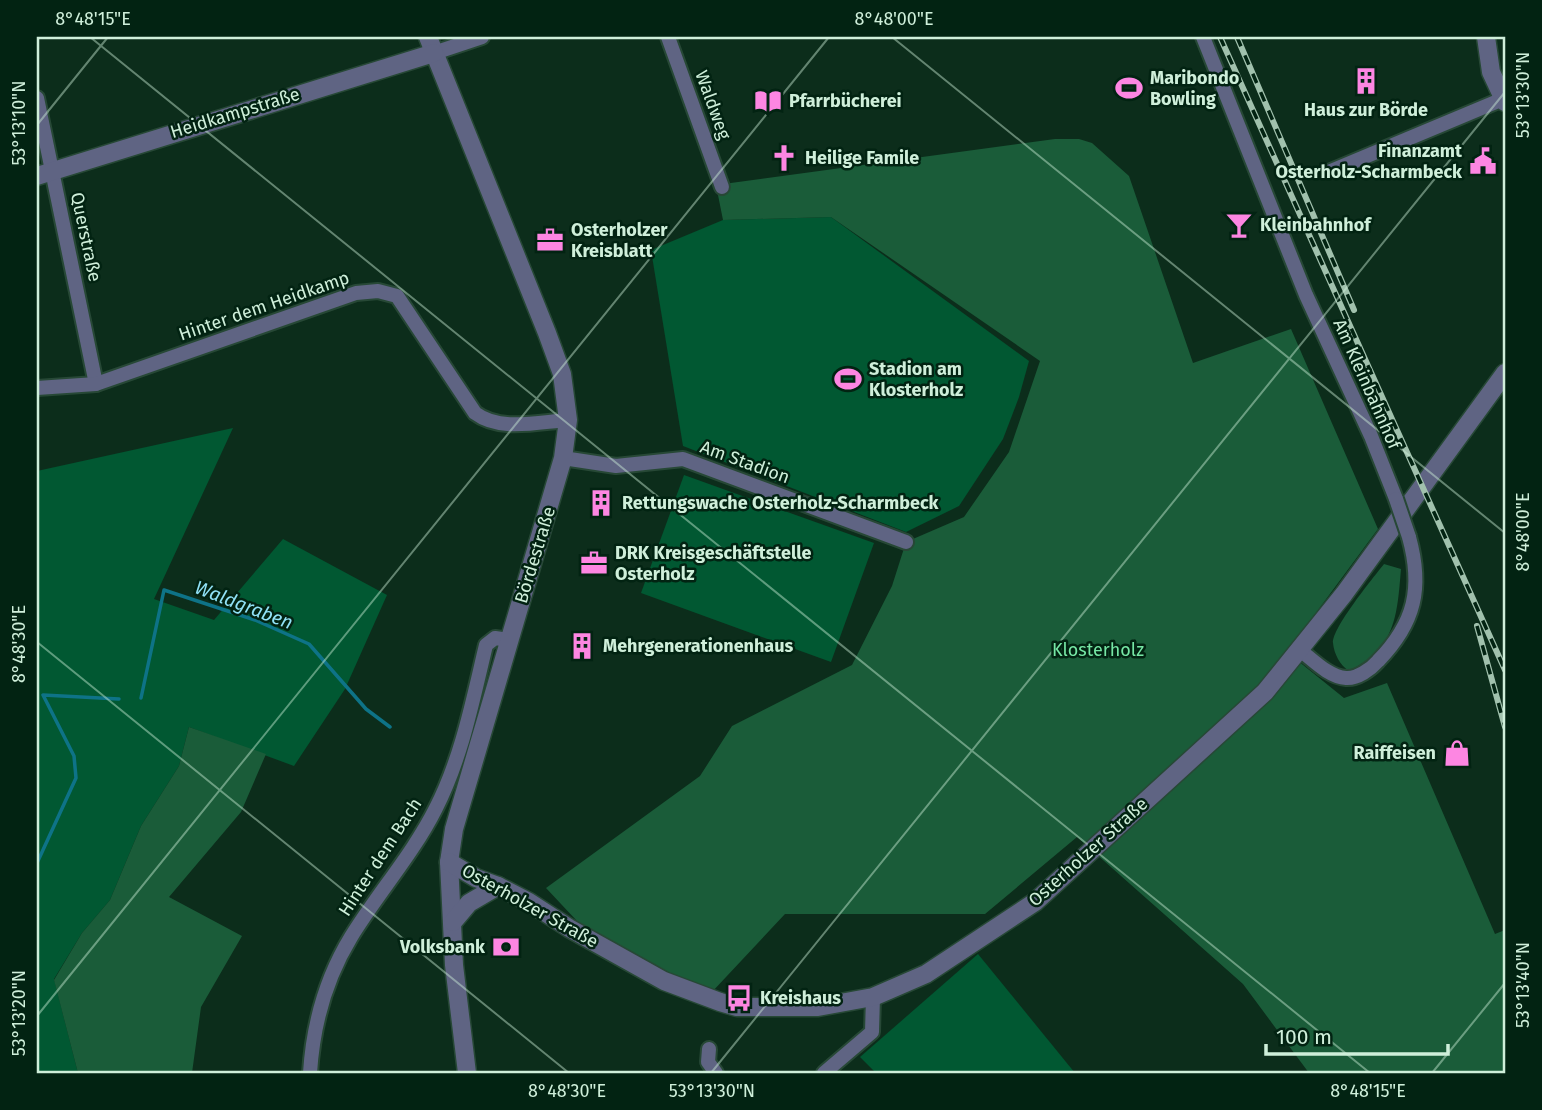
<svg xmlns="http://www.w3.org/2000/svg" width="1542" height="1110" viewBox="0 0 1542 1110" font-family="'Fira Sans',sans-serif">
  <rect width="100%" height="100%" fill="#0c2d1b"/>
  <g fill="#015832">
    <path d="M831 217 1029 361 1019 397 1003 439 959 506 906 532 683 446 651 250 723 220Z"/>
    <path d="M233 428 154 599 214 620 283 539 387 595 345 689 294 766 189 727 179 766 141 826 110 900 82 933 54 979 78 1073H37V471Z"/>
    <path d="M684 475 874 543 831 662 641 593Z"/>
    <path d="M978 954 1075 1073H876L860 1057Z"/>
  </g>
  <g fill="#1a5c39">
    <path d="M1055 139H1079L1092 143 1129 176 1193 363 1291 329 1378 529 1287 652 1344 698 1387 683 1495 934 1505 930V1073H1309L1243 984 1077 837 985 914H785L711 993 592 937 546 888 700 776 732 726 852 665 892 586 906 542 964 517 1009 452 1040 361 831 217 723 220 716 185Z"/>
    <path d="M1384 564 1401 569C1397 616 1396 648 1349 671 1340 665 1334 654 1333 643 1332 628 1373 578 1384 564Z"/>
    <path d="M189 727 266 754 241 812 169 897 242 936 201 1007 192 1073H78L54 980 82 933 110 900 141 826 179 766Z"/>
  </g>
  <g fill="none" stroke-linecap="round" stroke-linejoin="round">
    <g stroke="#0e7387" stroke-width="3.5">
      <path d="M141 698 164 590 255 620 309 644 366 709 390 727"/>
      <path d="M37 863 76 778 74 756 43 695 119 699"/>
    </g>
    <defs>
      <g id="minor">
        <path d="M668 37 722 187"/>
        <path d="M1203 37 1306 295 1371 436 1396 499"/>
        <path d="M434 53 482 37"/>
        <path d="M37 98 96 384"/>
        <path d="M1331 171 1503 99"/>
        <path d="M37 388 96 384 356 293 378 291 397 296 475 413C500 432 538 422 568 420"/>
        <path d="M563 458 616 466 683 459 906 542"/>
        <path d="M1300 650C1313 660 1329 677 1346 678 1357 679 1371 669 1378 661 1415 623 1423 588 1409 537"/>
        <path d="M709 1049 708 1062 716 1073"/>
        <path d="M310 1073C313 1026 326 978 351 937 378 893 413 854 436 808 462 757 473 699 486 645L495 638 509 640"/>
        <path d="M824 1073 872 1032 873 997"/>
      </g>
      <g id="tertiary">
        <path d="M428 37 547 333 562 374 568 420 563 458 454 829 449 862 454 965 467 1073"/>
        <path d="M1486 37 1491 72 1505 102"/>
        <path d="M37 176 434 53"/>
        <path d="M449 862 476 878 498 886 529 902 569 928 664 981 720 1002 737 1007H818L873 997 926 974 1035 902 1265 692 1344 594 1505 373"/>
        <path d="M453 922 469 903 498 886"/>
      </g>
    </defs>
    <use href="#minor" stroke="#274836" stroke-width="18"/>
    <use href="#tertiary" stroke="#274836" stroke-width="21"/>
    <use href="#minor" stroke="#5f6483" stroke-width="14"/>
    <use href="#tertiary" stroke="#5f6483" stroke-width="18"/>
    <defs>
      <g id="rail">
        <path d="M1220 37 1505 670"/>
        <path d="M1237 37 1354 310"/>
        <path d="M1477 626 1505 727"/>
      </g>
    </defs>
    <use href="#rail" stroke="#a1c1ad" stroke-width="6"/>
    <use href="#rail" stroke="#022312" stroke-width="3.5" stroke-dasharray="10" stroke-linecap="butt"/>
    <defs>
      <path id="minor-bridge" d="M1396 499 1409 537"/>
    </defs>
    <use href="#minor-bridge" stroke="#274836" stroke-width="18" stroke-linecap="butt"/>
    <use href="#minor-bridge" stroke="#5f6483" stroke-width="14"/>
  </g>
  <path fill="none" stroke="#cfefda" stroke-width="2" stroke-opacity="0.45" d="M90 37 1370 1073M892 37 1505 533M37 125 108 37M37 642 569 1073M37 1016 829 37M711 1073 1505 92M1432 1073 1505 983"/>
  <defs>
    <symbol id="building-bare" viewBox="-9 -9 18 18"><path d="M-4-6H4V6H1V3H-1V6H-4ZM-2.5-4.3h1.7v1.8h-1.7ZM.8-4.3h1.7v1.8H.8ZM-2.5-1h1.7V.8h-1.7ZM.8-1h1.7V.8H.8Z" fill="#fd86e2" stroke="#022312" stroke-width="2.5" paint-order="stroke"/></symbol>
    <symbol id="stadium-bare" viewBox="-9 -9 18 18"><path d="M0-5a6.5 5 0 1 0 0 10a6.5 5 0 1 0 0-10ZM-3.5-1.8h7v3.6h-7Z" fill="#fd86e2" stroke="#022312" stroke-width="2.5" paint-order="stroke"/></symbol>
    <symbol id="library-bare" viewBox="-9 -9 18 18"><path d="M-6-4Q-3-5.5-.7-3.5V5Q-3 3-6 4ZM6-4Q3-5.5 .7-3.5V5Q3 3 6 4Z" fill="#fd86e2" stroke="#022312" stroke-width="2.5" paint-order="stroke"/></symbol>
    <symbol id="church-bare" viewBox="-9 -9 18 18"><path d="M-1.2-6h2.4v3.5h3.3v2.4h-3.3V6h-2.4V-.1h-3.3v-2.4h3.3Z" fill="#fd86e2" stroke="#022312" stroke-width="2.5" paint-order="stroke"/></symbol>
    <symbol id="civic-bare" viewBox="-9 -9 18 18"><path d="M-.6-6.5H3V-4.5H.6V-3L4-1V1h2V6H-6V1h2V-1L-.6-3ZM-1.2 2.5V6h2.4V2.5Z" fill="#fd86e2" stroke="#022312" stroke-width="2.5" paint-order="stroke"/></symbol>
    <symbol id="bar-bare" viewBox="-9 -9 18 18"><path d="M-6-5H6L.8 .8V4.5H3.5V6h-7V4.5H-.8V.8Z" fill="#fd86e2" stroke="#022312" stroke-width="2.5" paint-order="stroke"/></symbol>
    <symbol id="office-bare" viewBox="-9 -9 18 18"><path d="M-6-3h4V-5.5h4V-3h4V5H-6ZM-1-4.5V-3h2v-1.5ZM-6 0V1H6V0Z" fill="#fd86e2" stroke="#022312" stroke-width="2.5" paint-order="stroke"/></symbol>
    <symbol id="shop-bare" viewBox="-9 -9 18 18"><path d="M-5-2.5h2.3a2.7 3.5 0 0 1 5.4 0H5L5.5 6h-11ZM-1.5-2.5h3a1.5 2.3 0 0 0-3 0Z" fill="#fd86e2" stroke="#022312" stroke-width="2.5" paint-order="stroke"/></symbol>
    <symbol id="bank-bare" viewBox="-9 -9 18 18"><path d="M-6-4H6V4H-6ZM0-2.3a2.3 2.3 0 1 0 0 4.6a2.3 2.3 0 1 0 0-4.6Z" fill="#fd86e2" stroke="#022312" stroke-width="2.5" paint-order="stroke"/></symbol>
    <symbol id="bus-bare" viewBox="-9 -9 18 18"><path d="M-5-6H5V4H4V6H2V4H-2V6H-4V4H-5ZM-3.5-4V0h7V-4ZM-3.5 1.2v1.5H-2V1.2ZM2 1.2v1.5H3.5V1.2Z" fill="#fd86e2" stroke="#022312" stroke-width="2.5" paint-order="stroke"/></symbol>
  </defs>
  <g fill-rule="evenodd">
    <use href="#building-bare" x="1347" y="62" width="38" height="38"/>
    <use href="#stadium-bare" x="1110" y="69" width="38" height="38"/>
    <use href="#library-bare" x="749" y="82" width="38" height="38"/>
    <use href="#church-bare" x="765" y="139" width="38" height="38"/>
    <use href="#civic-bare" x="1464" y="142" width="38" height="38"/>
    <use href="#bar-bare" x="1220" y="206" width="38" height="38"/>
    <use href="#office-bare" x="531" y="221" width="38" height="38"/>
    <use href="#stadium-bare" x="829" y="360" width="38" height="38"/>
    <use href="#building-bare" x="582" y="484" width="38" height="38"/>
    <use href="#office-bare" x="575" y="544" width="38" height="38"/>
    <use href="#building-bare" x="563" y="627" width="38" height="38"/>
    <use href="#shop-bare" x="1438" y="734" width="38" height="38"/>
    <use href="#bank-bare" x="487" y="928" width="38" height="38"/>
    <use href="#bus-bare" x="720" y="979" width="38" height="38"/>
  </g>
  <g text-anchor="middle" dominant-baseline="central" stroke-width="5" stroke-linejoin="round" paint-order="stroke">
    <g font-size="18" font-weight="bold" fill="#cfefda" stroke="#022312" text-anchor="start">
      <text x="1150" y="78">Maribondo<tspan x="1150" dy="21">Bowling</tspan></text>
      <text x="789" y="101">Pfarrbücherei</text>
      <text x="1366" y="110" text-anchor="middle">Haus zur Börde</text>
      <text x="1462" y="151" text-anchor="end">Finanzamt<tspan x="1462" dy="21">Osterholz-Scharmbeck</tspan></text>
      <text x="805" y="158">Heilige Famile</text>
      <text x="1260" y="225">Kleinbahnhof</text>
      <text x="571" y="230">Osterholzer<tspan x="571" dy="21">Kreisblatt</tspan></text>
      <text x="869" y="369">Stadion am<tspan x="869" dy="21">Klosterholz</tspan></text>
      <text x="622" y="503">Rettungswache Osterholz-Scharmbeck</text>
      <text x="615" y="553">DRK Kreisgeschäftstelle<tspan x="615" dy="21">Osterholz</tspan></text>
      <text x="603" y="646">Mehrgenerationenhaus</text>
      <text x="1436" y="753" text-anchor="end">Raiffeisen</text>
      <text x="485" y="947" text-anchor="end">Volksbank</text>
      <text x="760" y="998">Kreishaus</text>
    </g>
    <g font-size="18" fill="#cfefda" stroke="#022312">
      <text transform="translate(713 105) rotate(70)">Waldweg</text>
      <text transform="translate(235 113) rotate(-17)">Heidkampstraße</text>
      <text transform="translate(86 237) rotate(78)">Querstraße</text>
      <text transform="translate(264 306) rotate(-19)">Hinter dem Heidkamp</text>
      <text transform="translate(1367 384) rotate(66)">Am Kleinbahnhof</text>
      <text transform="translate(745 462) rotate(20)">Am Stadion</text>
      <text transform="translate(535 555) rotate(-73)">Bördestraße</text>
      <text transform="translate(1088 852) rotate(-42)">Osterholzer Straße</text>
      <text transform="translate(380 857) rotate(-57)">Hinter dem Bach</text>
      <text transform="translate(530 906) rotate(29)">Osterholzer Straße</text>
    </g>
    <g font-size="18" fill="#76e7a5" stroke="#022312">
      <text x="1098" y="650">Klosterholz</text>
    </g>
    <g font-size="19" font-style="italic" fill="#91e2f7" stroke="#022312">
      <text transform="translate(244 605) rotate(21)">Waldgraben</text>
    </g>
  </g>
  <rect width="1542" height="1110" fill="none" stroke="#022312" stroke-width="77"/>
  <path d="M1266 1044v10h182v-10" fill="none" stroke="#cfefda" stroke-width="3.5"/>
  <text x="1276" y="1044" font-size="21" fill="#cfefda" stroke="#022312" stroke-width="5" paint-order="stroke">100 m</text>
  <rect x="38" y="38" width="1466" height="1034" fill="none" stroke="#cfefda" stroke-width="2.5"/>
  <g font-size="18" text-anchor="middle" fill="#cfefda">
    <text x="93" y="25">8°48'15"E</text>
    <text x="894" y="25">8°48'00"E</text>
    <text transform="translate(1523 95) rotate(-90)" y="6">53°13'30"N</text>
    <text transform="translate(19 123) rotate(-90)" y="6">53°13'10"N</text>
    <text transform="translate(1523 532) rotate(-90)" y="6">8°48'00"E</text>
    <text transform="translate(19 644) rotate(-90)" y="6">8°48'30"E</text>
    <text transform="translate(1523 985) rotate(-90)" y="6">53°13'40"N</text>
    <text transform="translate(19 1013) rotate(-90)" y="6">53°13'20"N</text>
    <text x="567" y="1097">8°48'30"E</text>
    <text x="712" y="1097">53°13'30"N</text>
    <text x="1368" y="1097">8°48'15"E</text>
  </g>
</svg>
